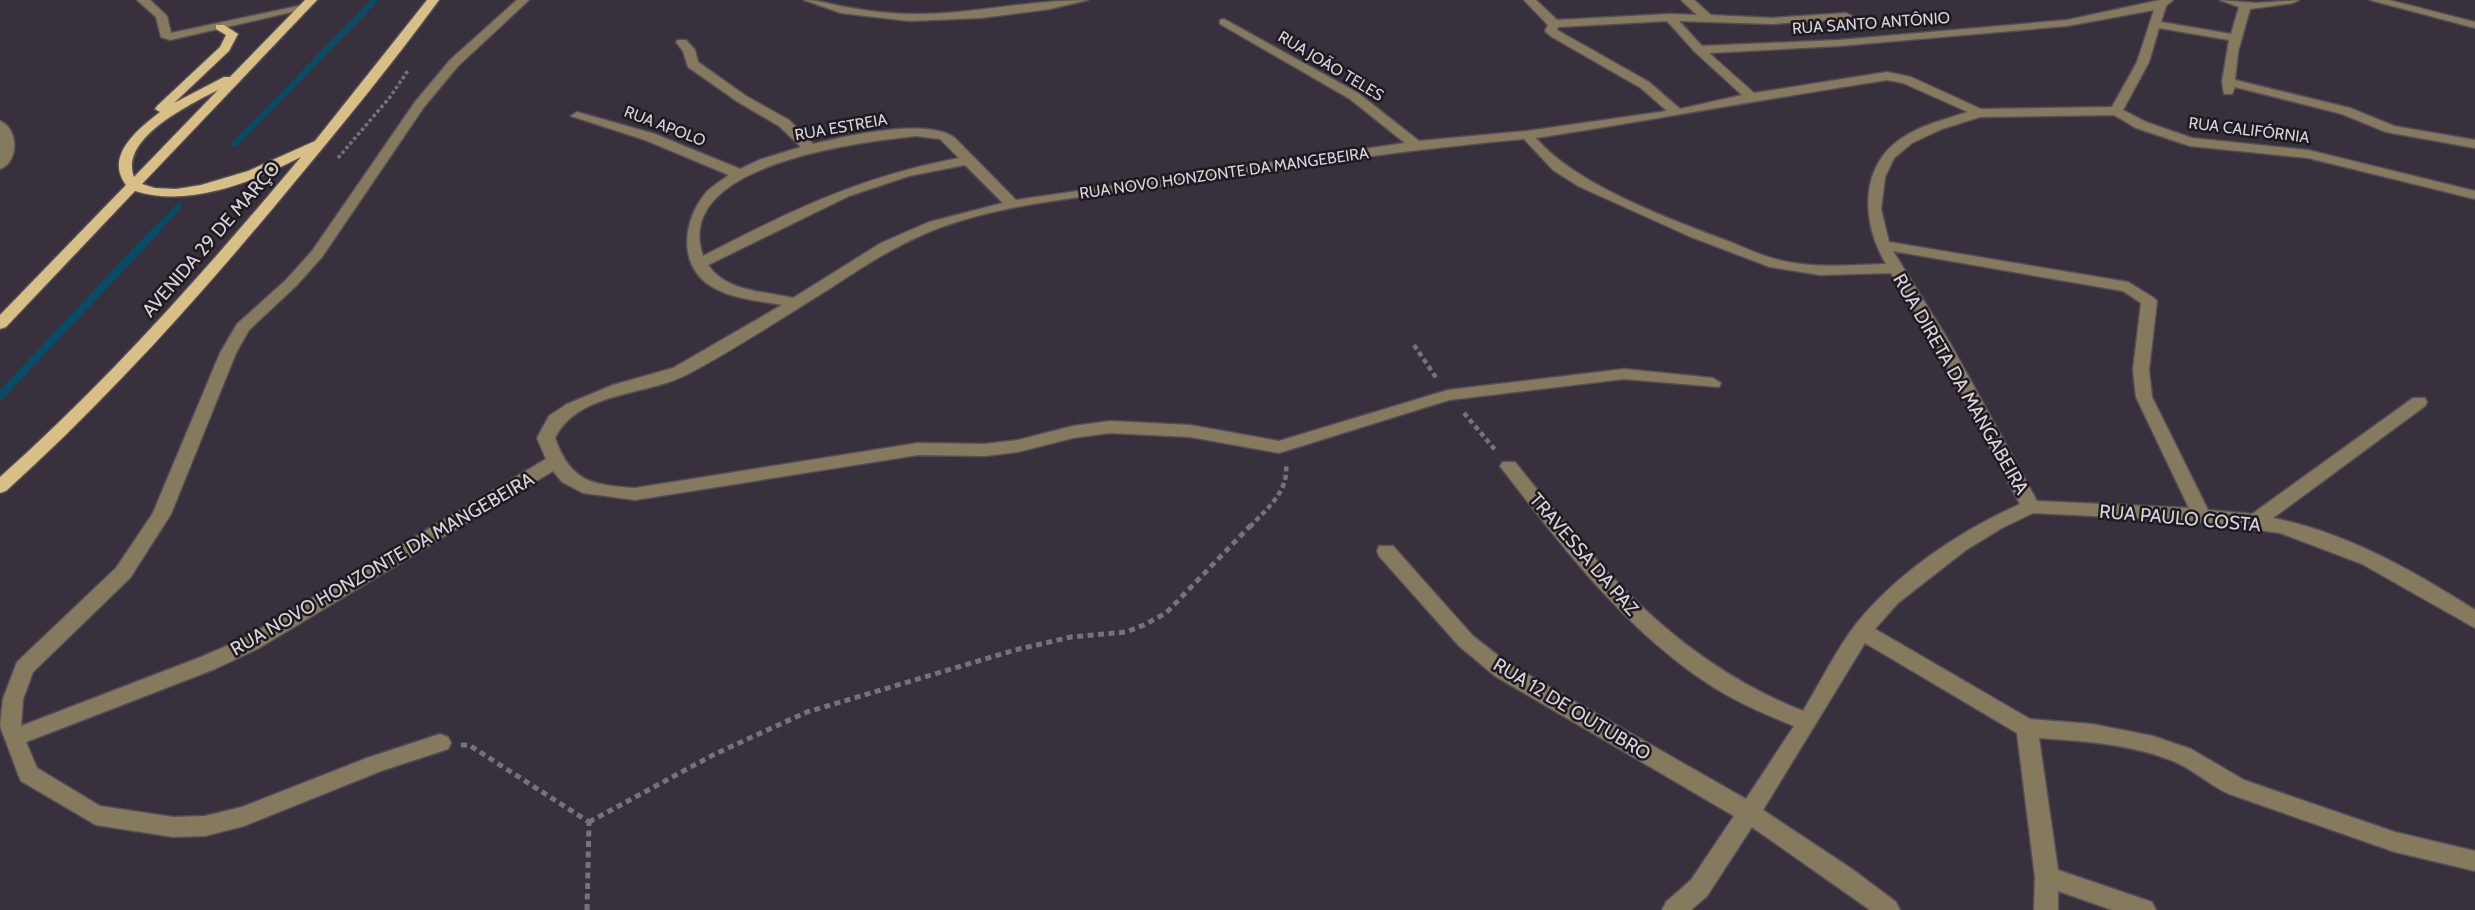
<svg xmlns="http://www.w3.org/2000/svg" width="2475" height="910" viewBox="0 0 2475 910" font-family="Cabin,sans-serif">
  <rect width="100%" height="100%" fill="#38313d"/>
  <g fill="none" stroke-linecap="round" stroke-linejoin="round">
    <g stroke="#074d67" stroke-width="6">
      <path d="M235 144 375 0"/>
      <path d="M156 230 179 206"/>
    </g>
    <path stroke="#074d67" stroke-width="8" d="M0 396 158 228"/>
    <defs>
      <g id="minor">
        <path d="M137 0H150L167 16 171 33 303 5 309 8 170 40 161 37 156 17Z"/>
        <path d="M517 0H529L458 66 424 107 322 257 296 286 249 330 236 353 171 514 130 578 33 672 23 699 21 726 201 657 245 638 546 459 537 438 549 416 567 404 613 385 673 368 782 305C760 301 734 299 714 288 678 268 682 224 704 195 710 187 721 181 729 175L645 140 571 116 577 112 655 134 740 169 759 160 801 147 779 126 738 102 688 67 683 51 676 42 678 40H686L695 50 698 62 746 96 789 120 813 144C846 136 928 117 955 138L1016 200 1405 143 1350 99 1220 24V20L1224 19 1358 93 1419 141 1527 131 1667 111 1641 88 1552 37 1545 31 1548 25 1524 0H1536L1557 20 1670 14 1697 15 1681 0H1694L1711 15 1772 18 1846 13 1852 16 1846 19 1772 24 1679 21 1702 46 1839 40 2067 20 2160 0H2173L2166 6 2161 22 2231 34 2239 7 2220 0 2256 3 2299 0 2293 3 2250 9 2238 52 2235 80 2350 108 2394 126 2475 140V148L2386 132 2342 114 2235 87 2232 94H2224L2222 82 2229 40 2159 28 2149 62 2123 110 2146 122 2192 138 2308 150 2475 191V199L2308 158 2190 146 2136 128 2114 115 1980 117 1942 129 1912 143 1894 158 1885 177 1881 209 1889 242 2128 282 2154 298 2157 301 2149 370 2152 397 2208 510 2252 514 2413 398H2425L2427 402 2425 406 2273 518C2345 532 2414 571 2475 610V628L2362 564 2280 533 2195 521 2033 513 2002 528 1966 550 1898 603 1875 629 2030 719 2092 724 2153 736 2191 749 2244 780 2395 832 2475 851V871L2395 852 2229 794C2209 785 2193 769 2173 761 2131 744 2083 741 2039 738L2058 870 2152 902 2156 910H2112L2058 891V910H2034L2035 877 2017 733 1865 643 1763 810 1852 869 1896 902 1900 910H1870L1752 827 1707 896 1691 910H1662L1666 902 1691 880 1734 816 1495 676 1459 646 1379 556 1377 551 1379 546H1393L1473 636 1509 664 1746 799 1794 726C1764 714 1734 701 1707 683 1624 628 1563 548 1503 470L1500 466 1503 462H1515C1600 568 1673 659 1803 711 1820 683 1836 650 1856 624 1898 572 1960 531 2020 504L1934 343 1891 273 1820 275 1770 267 1691 237 1578 186 1553 170 1524 139C1402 150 1283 168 1162 186 1088 197 1010 202 939 228 899 243 864 266 829 289 782 318 737 348 688 374 647 396 578 391 555 438 571 482 591 485 635 488L918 443 985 444 1018 440 1073 426 1110 421 1190 425 1279 441 1448 390 1624 369 1713 378 1721 383 1719 387 1624 379 1449 400 1279 453 1190 437 1110 433 1073 438 1018 452 985 456 918 455 635 500 583 493 562 482 553 471 259 648 215 669 26 742 37 768 100 806 173 817 205 816 242 807 367 758 440 734 448 737 451 743 448 749 381 771 244 826 205 836 173 837 96 825 21 781 18 774 0 726 3 699 17 662 116 568 153 513 220 353 237 324 286 280 312 251 415 102 450 60ZM2154 10 2137 62 2112 107 1981 109 1911 77 1887 72 1754 93 1709 53 1839 46 2067 26ZM1667 21 1695 52 1742 95 1680 109 1649 82 1557 30 1558 27ZM1887 80 1903 83 1968 112C1946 119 1921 125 1902 138 1858 167 1862 224 1886 264 1850 265 1814 269 1779 260 1762 256 1745 248 1728 241 1671 220 1574 184 1536 138 1653 120 1770 98 1887 80ZM916 136 940 139 959 158C862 176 790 211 703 256 671 164 860 142 916 136ZM965 165 1003 203 929 222 881 243 793 298C763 291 727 292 708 265L849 196 909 176ZM1893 251 2123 291 2141 303 2133 370 2136 397 2189 508 2037 501 1950 343Z"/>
        <path d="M804 0C820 0 832 5 846 7 868 11 889 14 911 14 970 15 1028 0 1088 0L1050 9 981 18 909 21 841 13Z"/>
        <path d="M2370 0H2389L2475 22V28Z"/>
        <path d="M0 121C19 129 19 162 0 169Z"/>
      </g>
      <path id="major" d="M305 0H317L142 184 155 188 176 189 201 185 248 171 315 141 427 0H439C393 63 343 124 293 184 204 292 110 397 6 491L0 493V477C110 379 207 269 301 157 252 182 190 208 135 191L6 327 0 329V315L126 185C104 156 138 129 160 112L155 109 157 106 220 47 226 35 216 29V25H224L238 34 229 51 174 103 224 77H230ZM218 90 134 177C119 138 191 104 218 90Z"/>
    </defs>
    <use href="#minor" stroke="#554e59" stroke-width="3"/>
    <use href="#major" stroke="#554e59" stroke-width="3"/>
    <path stroke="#77717c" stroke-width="3.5" stroke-dasharray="3.5 2.5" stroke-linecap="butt" d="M338 158 390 97 409 69"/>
    <g stroke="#77717c" stroke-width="4.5" stroke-dasharray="5 3.5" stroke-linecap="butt">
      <path d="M1414 345 1437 379"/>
      <path d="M1464 413 1497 452"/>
      <path d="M1250 527C1267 508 1289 492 1286 464"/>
    </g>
    <g stroke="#77717c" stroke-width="5" stroke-dasharray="6 4.5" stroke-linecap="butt">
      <path d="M461 745H469L589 822"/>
      <path d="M589 822 715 754 807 712 1015 650 1071 637 1126 632 1144 625 1166 613 1251 525"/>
      <path d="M587 910 589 822"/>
    </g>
    <use href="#minor" fill="#867a5e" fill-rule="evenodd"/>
    <use href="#major" fill="#d8bf85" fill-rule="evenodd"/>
  </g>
  <g text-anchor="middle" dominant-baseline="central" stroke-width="5" stroke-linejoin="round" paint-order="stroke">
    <g font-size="16" fill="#d7d2db" stroke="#1e1a20">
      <text transform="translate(1871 23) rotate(-4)">RUA SANTO ANTÔNIO</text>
      <text transform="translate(1331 66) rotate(31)">RUA JOÃO TELES</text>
      <text transform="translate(665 126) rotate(21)">RUA APOLO</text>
      <text transform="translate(841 127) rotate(-10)">RUA ESTREIA</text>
      <text transform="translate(2249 130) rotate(7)">RUA CALIFÓRNIA</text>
      <text transform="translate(1224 173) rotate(-8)">RUA NOVO HONZONTE DA MANGEBEIRA</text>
    </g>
    <g font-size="19" fill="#d7d2db" stroke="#1e1a20">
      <text transform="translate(211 239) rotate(-49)">AVENIDA 29 DE MARÇO</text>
      <text transform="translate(1961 384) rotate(60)">RUA DIRETA DA MANGABEIRA</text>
      <text transform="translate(2180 518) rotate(5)">RUA PAULO COSTA</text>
      <text transform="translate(1584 554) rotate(49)">TRAVESSA DA PAZ</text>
      <text transform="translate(382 564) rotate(-30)">RUA NOVO HONZONTE DA MANGEBEIRA</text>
      <text transform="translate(1572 709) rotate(31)">RUA 12 DE OUTUBRO</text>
    </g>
  </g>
</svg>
